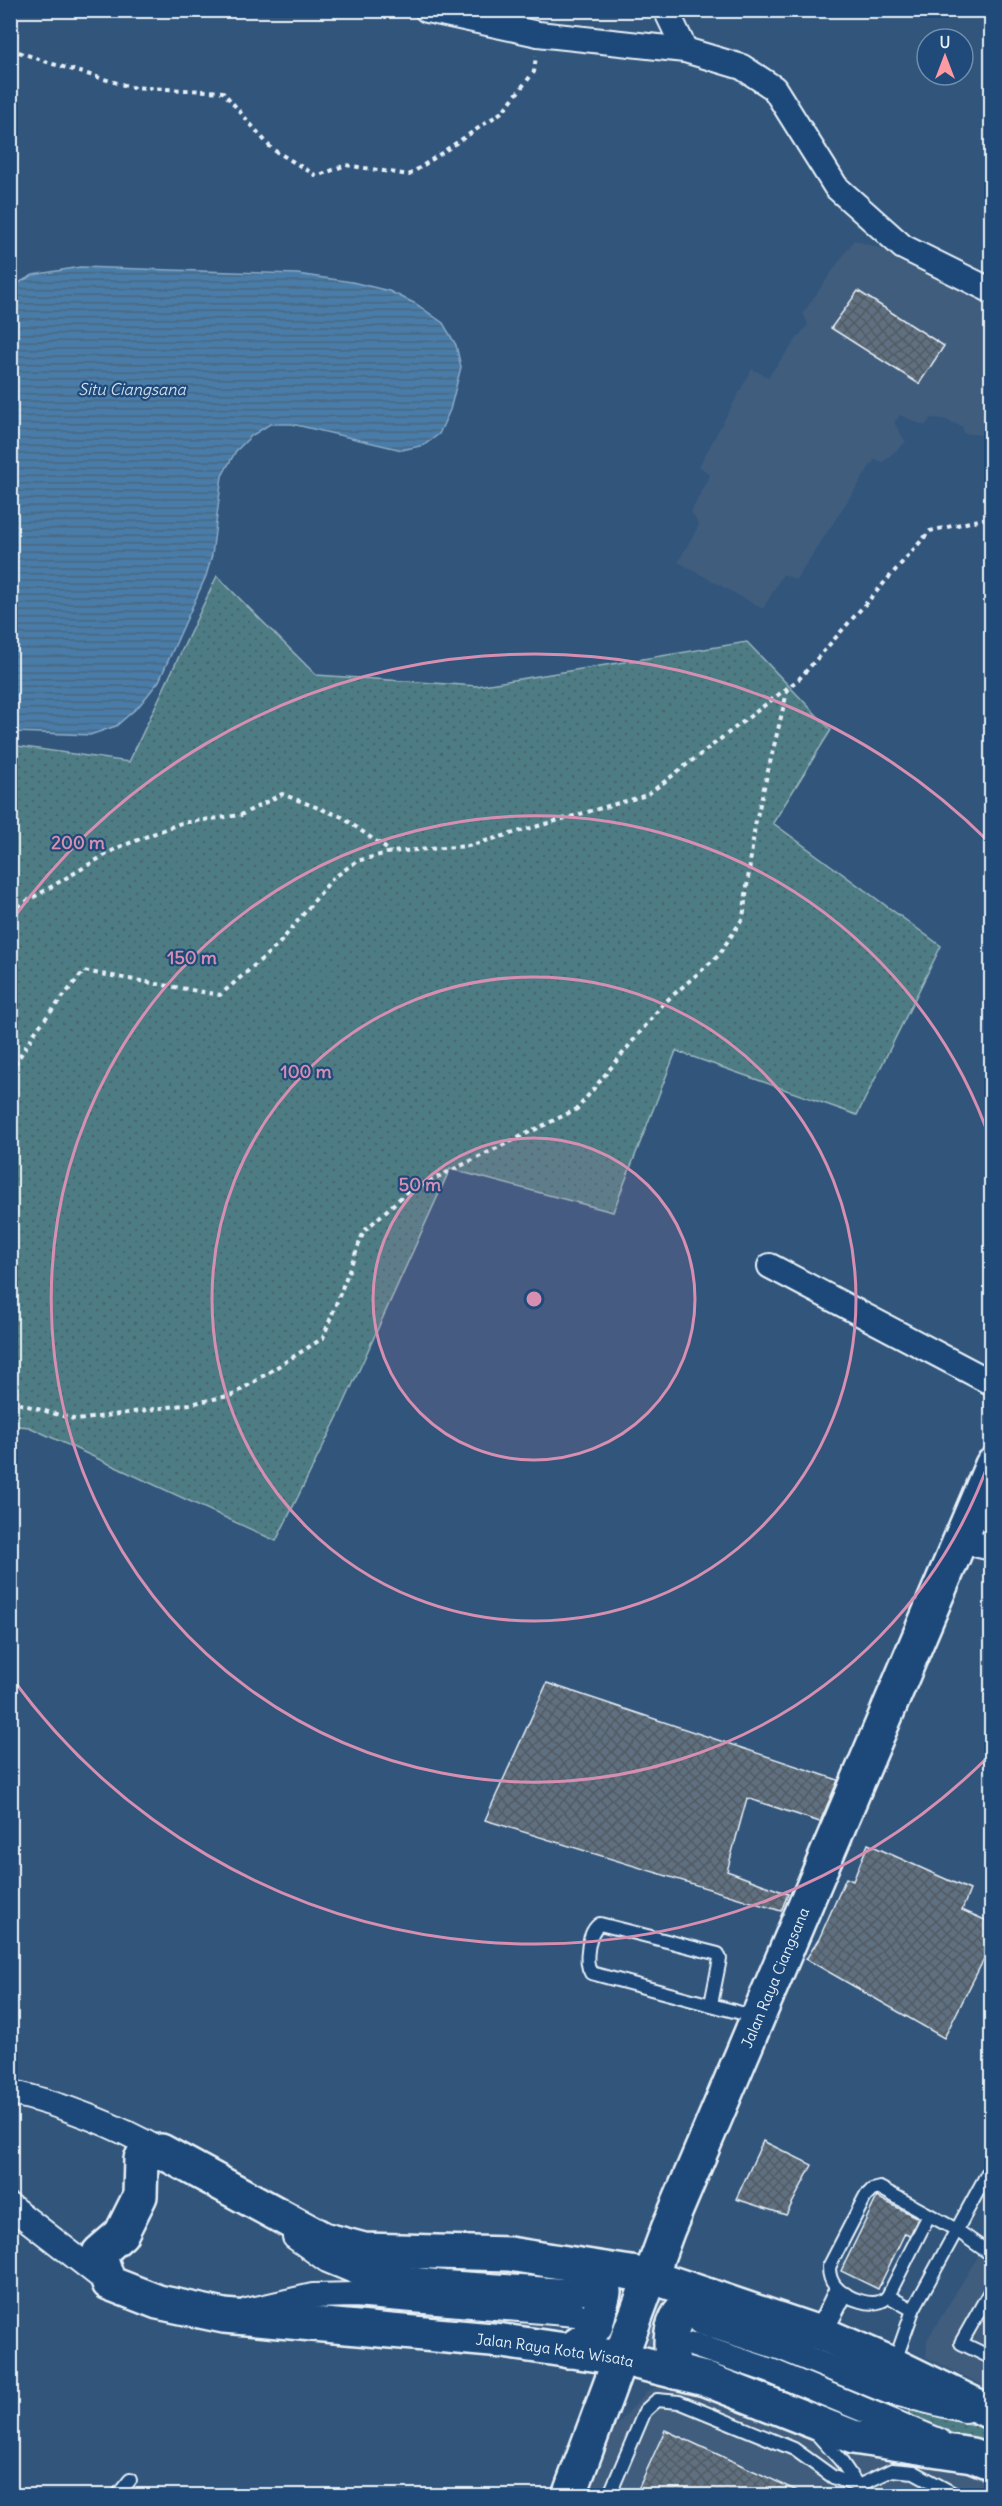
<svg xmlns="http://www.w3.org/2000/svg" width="1002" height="2506" viewBox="0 0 1002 2506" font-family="Delius,sans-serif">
  <defs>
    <pattern id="grass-dots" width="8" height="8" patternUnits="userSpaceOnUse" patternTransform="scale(1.5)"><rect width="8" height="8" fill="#4e7c85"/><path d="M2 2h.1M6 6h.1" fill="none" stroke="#4a656a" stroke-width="1.8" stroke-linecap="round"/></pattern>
    <pattern id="water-rules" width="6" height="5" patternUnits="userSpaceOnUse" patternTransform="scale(1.5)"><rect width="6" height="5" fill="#4a7ca8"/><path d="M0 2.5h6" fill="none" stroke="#48657e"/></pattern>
    <pattern id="building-cross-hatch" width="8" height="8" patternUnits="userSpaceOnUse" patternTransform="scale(1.5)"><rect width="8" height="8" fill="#5f7080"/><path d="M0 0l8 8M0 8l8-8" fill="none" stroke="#515a62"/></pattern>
  </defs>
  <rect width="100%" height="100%" fill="#32557c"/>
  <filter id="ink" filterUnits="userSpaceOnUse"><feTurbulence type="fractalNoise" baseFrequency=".0167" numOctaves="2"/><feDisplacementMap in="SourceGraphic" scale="12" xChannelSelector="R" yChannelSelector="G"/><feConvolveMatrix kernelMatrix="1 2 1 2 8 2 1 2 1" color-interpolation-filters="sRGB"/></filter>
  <g filter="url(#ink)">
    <g fill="#405d7d">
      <path d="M854 240 879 248 926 268 991 303V436L963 433V427L943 419 931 418 925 426 900 415 894 423 906 442 883 462 875 459 796 580 783 574 763 609 678 562 699 525 691 512 710 475 699 466 752 369 768 377 808 324 803 313Z"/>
      <path d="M991 2235V2389L926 2357 927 2340Z"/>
      <path d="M668 2383 966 2470 992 2481 991 2496H582L600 2452 613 2430 647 2391Z"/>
    </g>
    <g fill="url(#grass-dots)" stroke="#9bb6be" stroke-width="1.5">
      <path d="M217 576 316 675 477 686 747 642 831 730 773 823 941 946 857 1115 676 1051 613 1212 450 1169 341 1410 276 1541 29 1427 11 1425V745L129 762Z"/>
      <path d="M910 2410 991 2429V2450L910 2416Z"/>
    </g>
    <path fill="url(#water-rules)" stroke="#89abc8" stroke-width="1.5" d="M80 267 297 274 352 282 389 291 416 304 443 323 456 345 461 367 450 410 439 434 424 445 402 450 292 424H270L251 436 236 451 222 476 212 555 206 576 159 681 139 706 116 726 90 735 15 732 10 730 11 287 33 275Z"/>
    <g fill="url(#building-cross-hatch)" stroke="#e8f1f8" stroke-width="1.5">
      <path d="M858 291 944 346 919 384 831 328Z"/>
      <path d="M547 1683 838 1780 820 1822 747 1798 727 1871 788 1894 781 1911 485 1820Z"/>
      <path d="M868 1844 970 1890 962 1910 992 1923V1943L944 2038 806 1959 819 1939 846 1878 853 1881Z"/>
      <path d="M763 2141 812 2165 786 2215 736 2199Z"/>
      <path d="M877 2197 918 2218 910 2235 905 2233 878 2289 841 2271Z"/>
      <path d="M665 2430 808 2496H635Z"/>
    </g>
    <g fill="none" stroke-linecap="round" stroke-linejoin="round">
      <g stroke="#4d6c8f" stroke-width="24" stroke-dasharray="24 12" stroke-linecap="butt">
        <path d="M588 2294 694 2321"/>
        <path d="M615 2324 686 2342"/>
      </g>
      <defs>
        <g id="lane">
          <path d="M711 2004 720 1959 718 1954 600 1924C588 1931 584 1962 591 1973L756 2017"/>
          <path d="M992 2288 961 2343 992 2358"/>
          <path d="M888 2296 929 2215"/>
          <path d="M913 2310 888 2296C877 2311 844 2298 835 2286 830 2280 829 2274 829 2267L865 2197 872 2190 880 2188 955 2229 992 2255"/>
          <path d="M816 2330 836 2288"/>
          <path d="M826 2333 846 2294"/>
          <path d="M894 2364 913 2310 992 2165"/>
          <path d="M815 2432 841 2461 858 2486 892 2470 914 2472 958 2496"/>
          <path d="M117 2496 130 2480"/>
          <path d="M609 2496 645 2411 657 2400 679 2402 794 2449 833 2477 858 2486V2496"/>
        </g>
        <g id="street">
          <path d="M427 10 538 34 685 50 742 67 774 88 836 187 903 247 992 291"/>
          <path d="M666 10 685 50"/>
          <path d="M770 1266 992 1383"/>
          <path d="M961 1541 992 1548"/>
          <path d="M10 2092C64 2105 113 2124 161 2151"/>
          <path d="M10 2206 109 2283"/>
          <path d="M295 2237 327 2260 361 2274 444 2283 580 2292"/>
          <path d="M247 2311 313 2296 355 2295 576 2314"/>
          <path d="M700 2322 779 2347 887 2391 965 2410"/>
          <path d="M694 2345 771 2371 939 2441"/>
        </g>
        <g id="secondary">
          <path d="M568 2351 587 2338 596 2325 604 2292 603 2281 595 2268"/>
          <path d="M675 2372C666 2336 670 2305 710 2296"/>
          <path id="s1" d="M992 2413 894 2365 825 2335 650 2276 509 2254 364 2250 323 2239 161 2151 141 2159 140 2196 121 2234 99 2253 109 2283 158 2302 224 2316 503 2341 620 2358 705 2379 853 2437 972 2455 992 2463"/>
          <path id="s2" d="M569 2496 668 2229 992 1465"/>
        </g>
      </defs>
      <use href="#lane" stroke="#e8f1f8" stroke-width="16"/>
      <use href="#street" stroke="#e8f1f8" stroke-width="28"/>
      <use href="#secondary" stroke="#e8f1f8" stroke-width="38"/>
      <g stroke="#e8f1f8" stroke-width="4" stroke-dasharray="4.5 4.5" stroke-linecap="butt">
        <path d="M10 49 53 64 131 87 223 92 272 149 317 176 346 165 409 175 502 112 534 72 536 56"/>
        <path d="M10 911 117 848 181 823 241 815 282 794 342 817 391 852"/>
        <path d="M10 1072 37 1029 84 971 220 995 278 945 332 879 357 861 391 852 468 846 647 795 799 679 930 531 992 517"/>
        <path d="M10 1401 77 1420 190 1404 233 1395 323 1338 364 1231 407 1192 577 1109 664 1003 718 956 743 918 755 825 788 688"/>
      </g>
      <use href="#lane" stroke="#1f4a7a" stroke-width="12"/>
      <use href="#street" stroke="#1f4a7a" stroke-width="24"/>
      <use href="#secondary" stroke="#1f4a7a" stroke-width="33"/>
    </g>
  </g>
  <circle cx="534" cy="1299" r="161" fill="#d78fb1" fill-opacity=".12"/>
  <g fill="none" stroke="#d78fb1" stroke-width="3">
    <circle cx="534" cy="1299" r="161"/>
    <circle cx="534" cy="1299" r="322"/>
    <path d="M991 1456A483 483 0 1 1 991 1142"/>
    <path d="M990 1755A645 645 0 0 1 12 1678M12 920A645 645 0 0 1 990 843"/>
  </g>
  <g text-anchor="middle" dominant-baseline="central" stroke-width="4.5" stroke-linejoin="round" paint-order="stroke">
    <g font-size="15" fill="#e8f1f8" stroke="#1f4a7a">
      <text stroke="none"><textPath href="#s2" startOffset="558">Jalan Raya Ciangsana</textPath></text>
      <text stroke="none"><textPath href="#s1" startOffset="1498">Jalan Raya Kota Wisata</textPath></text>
    </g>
    <g font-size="16" font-style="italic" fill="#d0dfec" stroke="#1f4a7a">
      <text x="132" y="389">Situ Ciangsana</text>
    </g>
  </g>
  <circle cx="534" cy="1299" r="9" fill="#d78fb1" stroke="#1f4a7a" stroke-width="3"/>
  <g font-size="18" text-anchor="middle" font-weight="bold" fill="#d78fb1" stroke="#1f4a7a" stroke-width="4.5" stroke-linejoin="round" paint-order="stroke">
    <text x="78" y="849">200 m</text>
    <text x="192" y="964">150 m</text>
    <text x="306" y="1078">100 m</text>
    <text x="420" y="1191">50 m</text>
  </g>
  <rect width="1002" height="2506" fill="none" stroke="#1f4a7a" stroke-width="36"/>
  <rect x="18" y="18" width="966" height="2470" fill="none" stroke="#e8f1f8" stroke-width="2" filter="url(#ink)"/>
  <g transform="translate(945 57)"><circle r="28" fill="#1f4a7a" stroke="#6f8dac" stroke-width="1.5"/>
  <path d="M0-4.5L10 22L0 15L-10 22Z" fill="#ff9aa2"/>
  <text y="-9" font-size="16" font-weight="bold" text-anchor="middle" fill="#e8f1f8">U</text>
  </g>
</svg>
